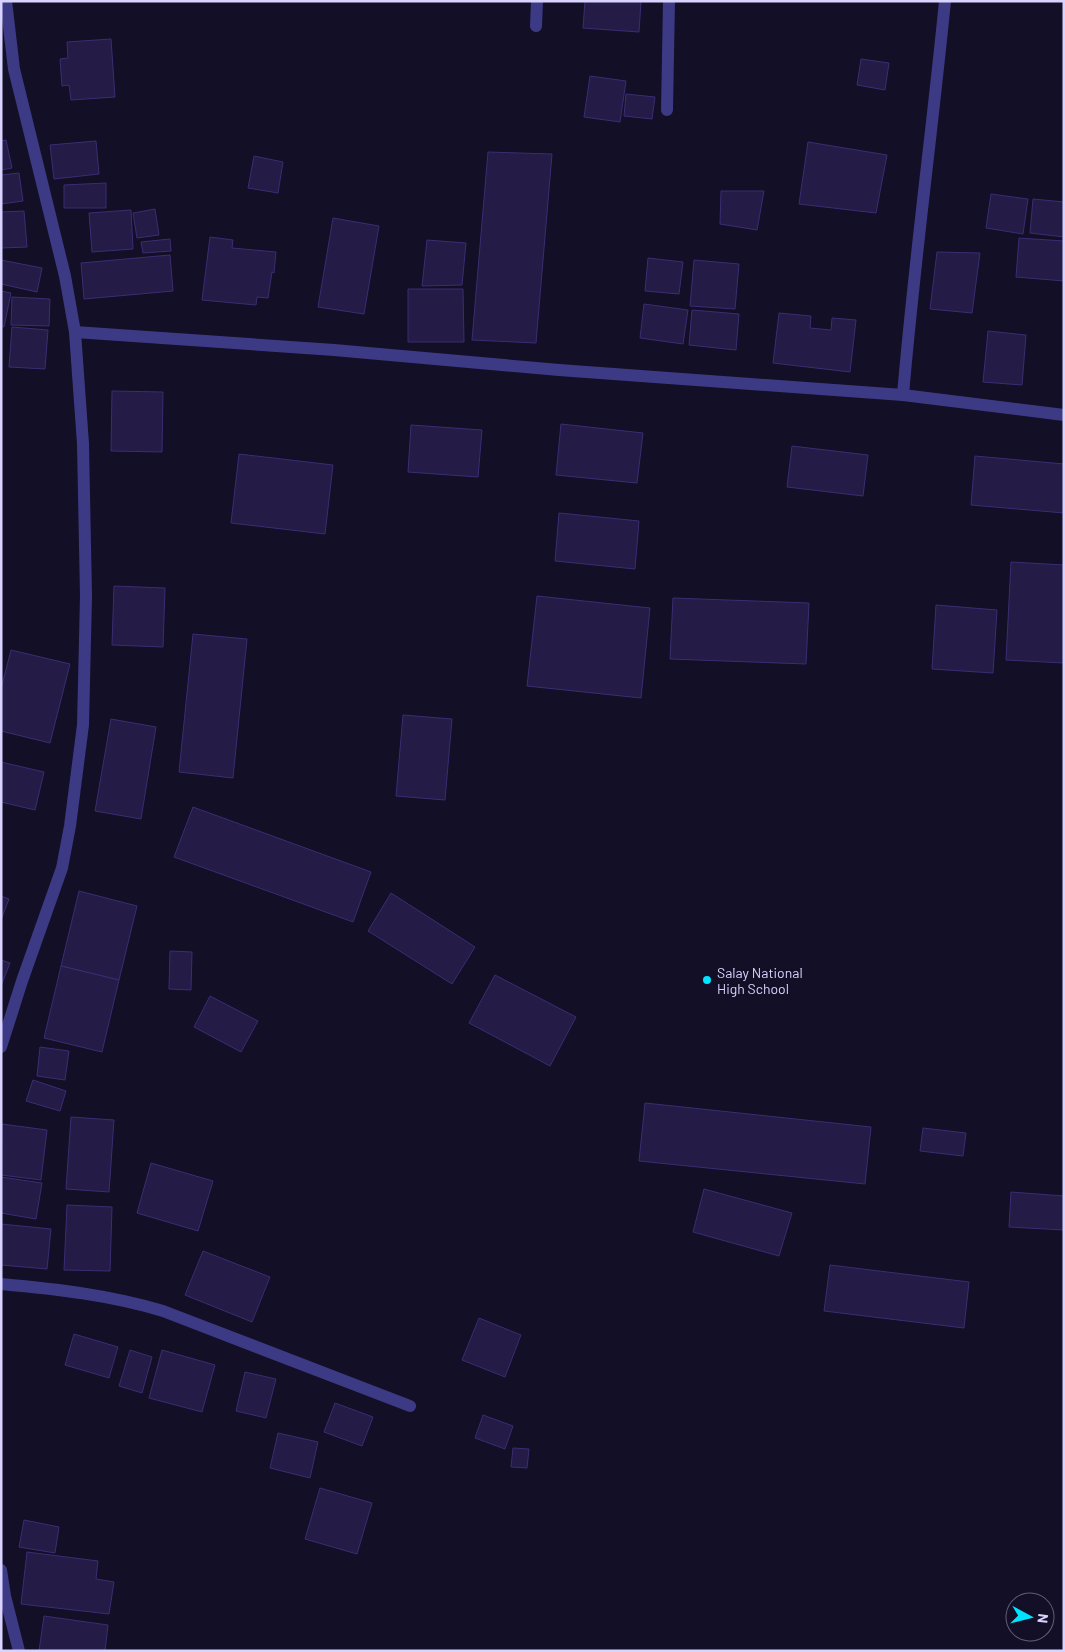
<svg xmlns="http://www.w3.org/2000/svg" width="1065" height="1652" viewBox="0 0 1065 1652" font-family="Barlow,sans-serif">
  <rect width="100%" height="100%" fill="#130f26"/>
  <g fill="#241b47" stroke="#3b2d73">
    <path d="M585 1H641L639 32 583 28Z"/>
    <path d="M111 39 115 97 71 100 69 85 62 86 60 59 68 58 67 42Z"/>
    <path d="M861 59 889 63 885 90 857 85Z"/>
    <path d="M590 76 626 81 620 122 584 117Z"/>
    <path d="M626 94 655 97 652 119 624 116Z"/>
    <path d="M6 140 12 168 1 170V141Z"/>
    <path d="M96 141 99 174 54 179 50 145Z"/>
    <path d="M808 142 887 155 876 213 799 204Z"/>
    <path d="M488 152 552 154 536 343 472 340Z"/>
    <path d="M254 156 283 162 278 193 248 188Z"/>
    <path d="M19 173 23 201 1 204V175Z"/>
    <path d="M106 183V208H64V185Z"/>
    <path d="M721 191H764L757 230 720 224Z"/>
    <path d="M991 194 1028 199 1023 234 986 228Z"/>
    <path d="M1033 199 1064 202V237L1030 233Z"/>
    <path d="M155 209 159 235 137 238 133 213Z"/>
    <path d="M131 210 133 249 92 252 89 213Z"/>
    <path d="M24 211 27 247 1 248V212Z"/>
    <path d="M333 218 379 226 364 314 318 307Z"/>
    <path d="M210 237 233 240 232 248 276 252 274 273 272 272 268 298 257 297 256 305 202 300Z"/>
    <path d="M1019 238 1064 241V281L1016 277Z"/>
    <path d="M170 239 171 251 143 253 141 242Z"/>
    <path d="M427 240 466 243 462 285 422 286Z"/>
    <path d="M937 252 980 253 972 313 930 309Z"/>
    <path d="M170 255 173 291 84 299 81 263Z"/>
    <path d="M648 258 683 262 679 294 645 291Z"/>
    <path d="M1 260 42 268 37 292 1 284Z"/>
    <path d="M694 260 739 264 735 309 690 306Z"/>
    <path d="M408 289H463L464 342H408Z"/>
    <path d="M1 291 11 293 4 327 1 326Z"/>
    <path d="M12 297 50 299 49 326 11 325Z"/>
    <path d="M644 304 688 310 683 344 640 338Z"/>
    <path d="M692 310 739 314 736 350 689 345Z"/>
    <path d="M779 313 811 316 810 328 831 330 832 318 856 320 850 372 773 363Z"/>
    <path d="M12 327 48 330 45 369 9 367Z"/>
    <path d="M988 331 1026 335 1022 385 983 382Z"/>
    <path d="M112 391 163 392 162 452 111 451Z"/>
    <path d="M561 424 643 433 637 483 556 475Z"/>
    <path d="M411 425 482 430 478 477 408 472Z"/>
    <path d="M792 446 868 455 863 496 787 487Z"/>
    <path d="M239 454 333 465 325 534 231 523Z"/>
    <path d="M975 456 1064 464V513L971 505Z"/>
    <path d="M559 513 639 521 635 569 555 561Z"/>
    <path d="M1011 562 1064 565V663L1006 660Z"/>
    <path d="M114 586 165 588 163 647 112 645Z"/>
    <path d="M537 596 650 608 641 698 527 686Z"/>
    <path d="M673 598 809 603 806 664 670 659Z"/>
    <path d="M936 605 997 610 993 673 932 669Z"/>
    <path d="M193 634 247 639 233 778 179 772Z"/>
    <path d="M11 650 70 664 50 743 1 731V689Z"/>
    <path d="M403 715 452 719 445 800 396 796Z"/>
    <path d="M111 719 156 727 141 819 95 811Z"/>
    <path d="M1 762 44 772 35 810 1 802Z"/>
    <path d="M193 807 371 872 353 922 174 857Z"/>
    <path d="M79 891 137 906 119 980 61 966Z"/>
    <path d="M391 893 475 947 452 984 368 931Z"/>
    <path d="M1 896 9 899 1 920Z"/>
    <path d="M170 951 192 952 191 990 169 989Z"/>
    <path d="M1 960 10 963 1 986Z"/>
    <path d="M61 966 119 980 102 1052 44 1038Z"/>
    <path d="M495 975 576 1017 550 1066 469 1023Z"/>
    <path d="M210 996 258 1021 241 1052 194 1027Z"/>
    <path d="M40 1047 69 1051 65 1080 37 1076Z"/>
    <path d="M33 1080 66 1091 60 1111 26 1101Z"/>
    <path d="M645 1103 871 1127 865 1184 639 1161Z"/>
    <path d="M71 1117 114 1120 109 1192 66 1189Z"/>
    <path d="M2 1124 47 1130 41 1180 1 1175Z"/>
    <path d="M923 1128 966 1133 963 1156 920 1151Z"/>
    <path d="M151 1163 213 1181 198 1231 137 1213Z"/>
    <path d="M1 1177 42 1183 36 1219 1 1213Z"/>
    <path d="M704 1189 792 1213 779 1256 693 1232Z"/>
    <path d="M1011 1192 1064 1196V1230L1009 1227Z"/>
    <path d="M67 1205 112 1207 110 1271 64 1270Z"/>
    <path d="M1 1224 51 1229 47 1269 1 1265Z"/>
    <path d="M203 1251 270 1277 252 1322 185 1295Z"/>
    <path d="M830 1265 969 1282 964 1328 824 1311Z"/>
    <path d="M479 1318 521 1335 505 1377 462 1360Z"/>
    <path d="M74 1334 118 1347 109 1378 65 1365Z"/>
    <path d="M130 1350 152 1357 142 1393 119 1386Z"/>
    <path d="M162 1350 215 1365 202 1412 149 1398Z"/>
    <path d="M245 1372 276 1379 266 1418 236 1411Z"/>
    <path d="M335 1403 373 1417 362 1446 324 1432Z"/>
    <path d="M483 1415 513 1426 505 1449 475 1438Z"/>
    <path d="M278 1433 318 1442 310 1478 270 1468Z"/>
    <path d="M513 1448 529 1449 527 1468 511 1467Z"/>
    <path d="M320 1488 372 1503 357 1554 305 1539Z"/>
    <path d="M24 1520 59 1527 55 1553 19 1547Z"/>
    <path d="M27 1552 98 1561 96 1579 114 1582 109 1614 21 1604Z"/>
    <path d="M44 1616 108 1625 105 1651H39Z"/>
  </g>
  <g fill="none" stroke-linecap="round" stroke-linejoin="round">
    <g stroke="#3d3a85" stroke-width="12">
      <path d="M536 26 537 1"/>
      <path d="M667 110 669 1"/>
      <path d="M75 332 334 350 559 370 903 395 1064 415"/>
      <path d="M903 395C914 264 932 133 945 1"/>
      <path d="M1 1284C56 1289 110 1295 163 1311L410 1406"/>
    </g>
    <g stroke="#3d3a85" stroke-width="12">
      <path d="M1 1047 22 981 62 868 70 826 83 725 86 596 83 444 75 332 65 276 14 69 6 1"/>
      <path d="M1 1570 5 1596 19 1651"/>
    </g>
  </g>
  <circle fill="#00e5ff" stroke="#130f26" stroke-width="2" cx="707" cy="980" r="5"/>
  <g text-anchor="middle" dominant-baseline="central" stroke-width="4" stroke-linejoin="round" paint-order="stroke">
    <g font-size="14" fill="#d9d4ff" stroke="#130f26" text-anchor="start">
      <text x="717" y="972">Salay National<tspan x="717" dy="16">High School</tspan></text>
    </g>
  </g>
  <rect width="1065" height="1652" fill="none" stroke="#d9d4ff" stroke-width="5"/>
  <g transform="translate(1030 1617) rotate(97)"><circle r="24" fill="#130f26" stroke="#625e7d"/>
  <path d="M0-4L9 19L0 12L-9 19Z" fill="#00e5ff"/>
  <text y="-8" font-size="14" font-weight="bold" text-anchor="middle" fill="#d9d4ff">N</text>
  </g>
</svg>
